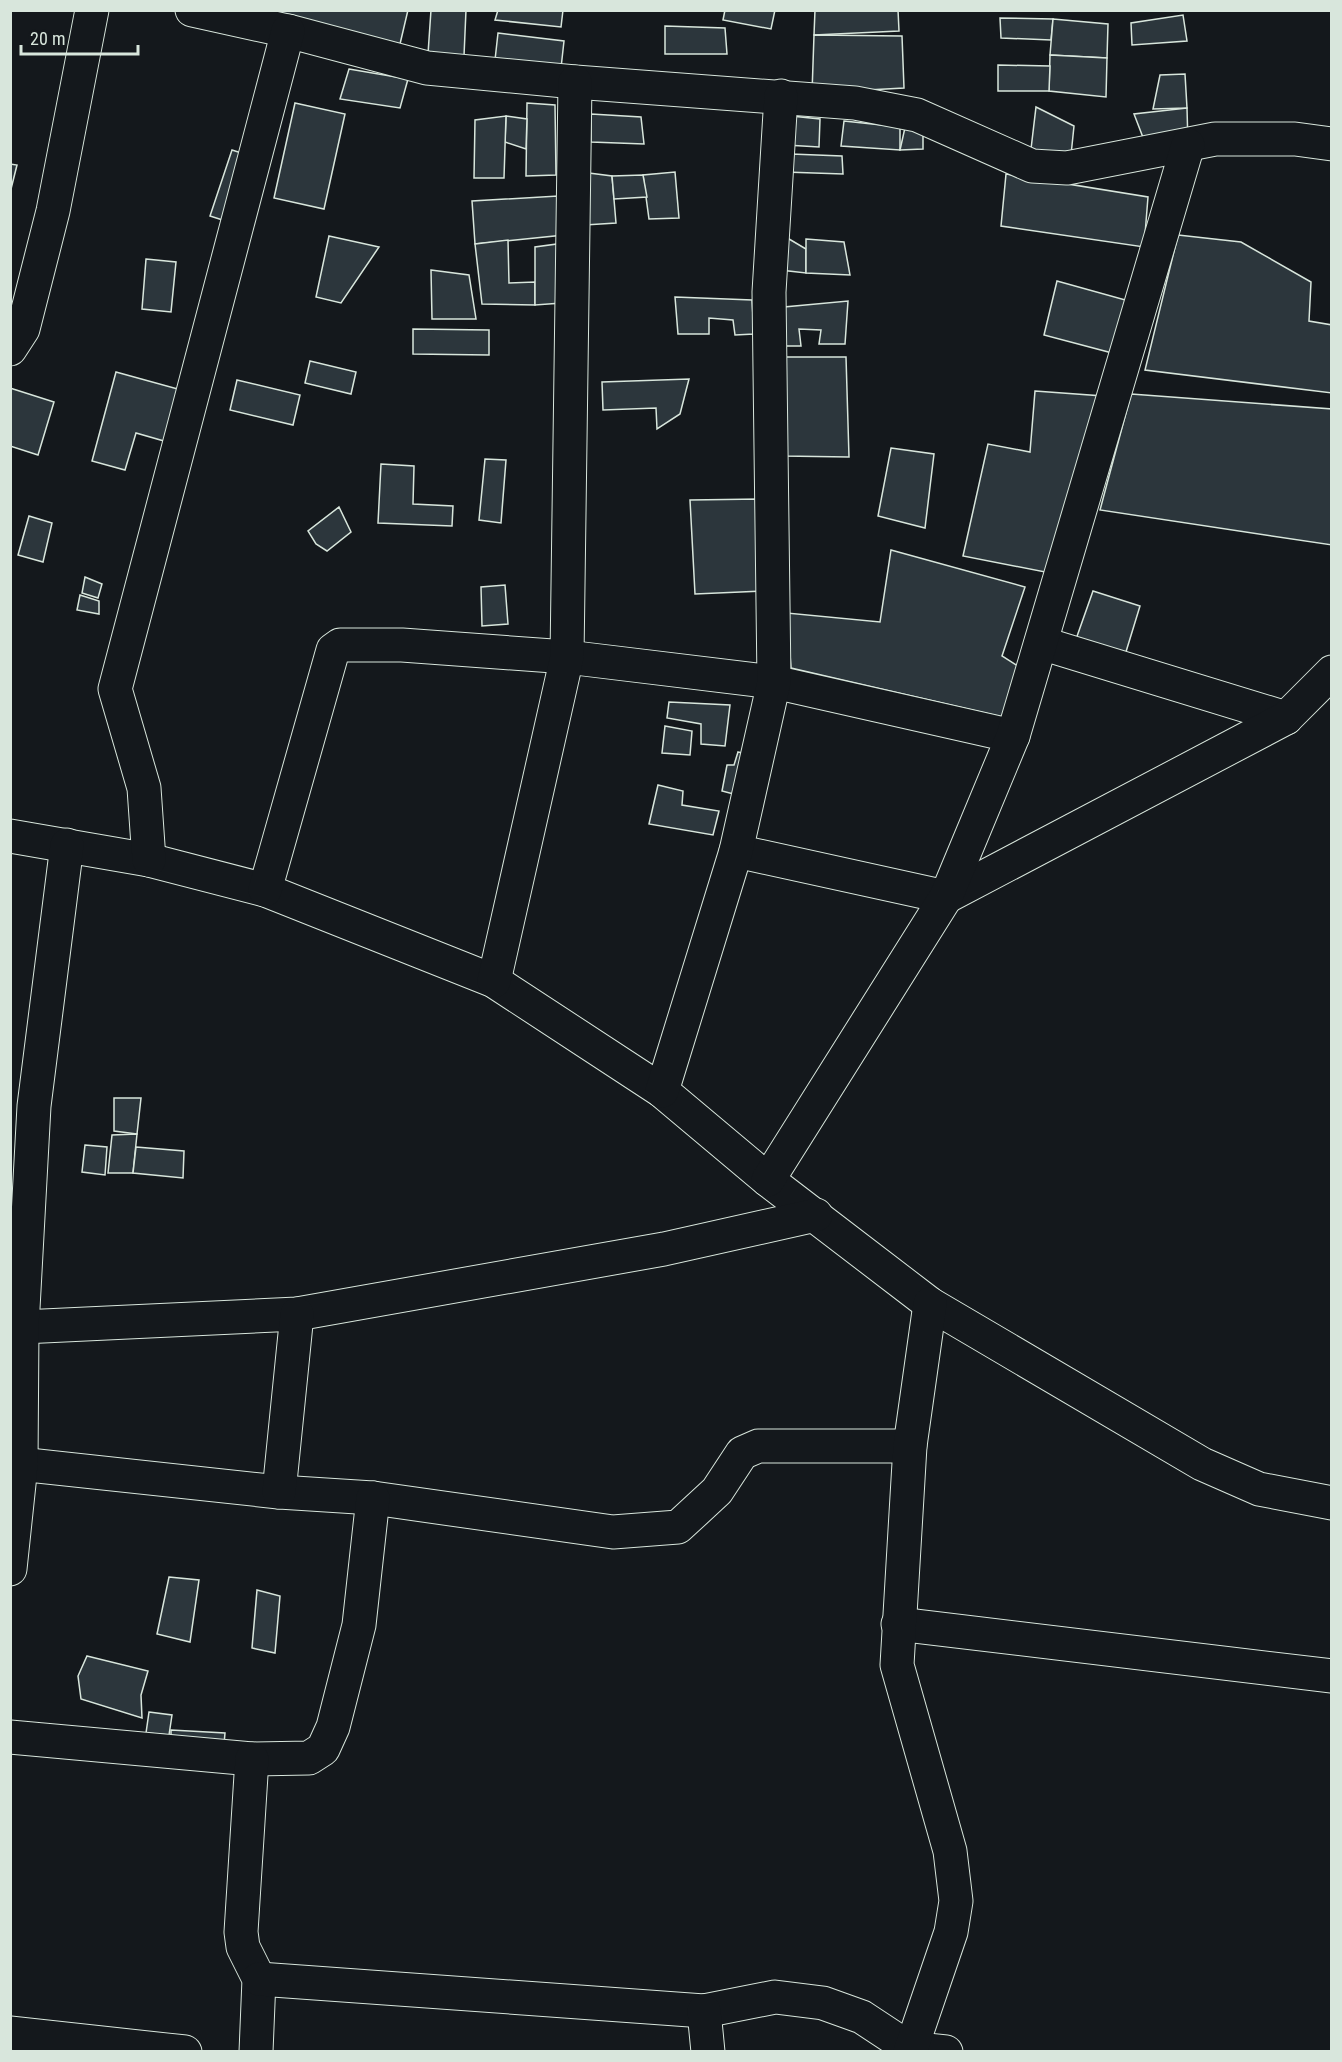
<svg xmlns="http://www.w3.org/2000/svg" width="1342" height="2062" viewBox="0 0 1342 2062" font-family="'Roboto Condensed',sans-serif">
  <rect width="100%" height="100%" fill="#14181c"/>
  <g fill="#2c363c" stroke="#d8e6dc" stroke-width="1.5">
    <path d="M254 10H408L400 44Z"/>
    <path d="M431 10H466L464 56 428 54Z"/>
    <path d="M498 10H563L561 27 495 20Z"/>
    <path d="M725 10H775L771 29 723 20Z"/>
    <path d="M815 10H898L899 31 814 35Z"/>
    <path d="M1183 15 1187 41 1132 45 1131 23Z"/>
    <path d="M1000 18 1053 19 1051 40 1001 38Z"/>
    <path d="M1053 19 1108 24 1107 58 1050 55Z"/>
    <path d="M665 26 725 28 727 54H665Z"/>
    <path d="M498 33 564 41 561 68 495 60Z"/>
    <path d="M814 35 902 36 904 88 812 93Z"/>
    <path d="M1050 55 1107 58 1106 97 1049 91Z"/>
    <path d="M998 65 1050 66 1049 91H998Z"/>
    <path d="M349 69 408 79 400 108 340 99Z"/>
    <path d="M1185 74 1187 108 1153 109 1160 75Z"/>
    <path d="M295 103 345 114 324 209 274 198Z"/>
    <path d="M527 103 555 105 556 175 526 176Z"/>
    <path d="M1036 107 1074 126 1071 155 1031 149Z"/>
    <path d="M1187 108 1188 145 1144 140 1134 114Z"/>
    <path d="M591 114 641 117 644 144 591 142Z"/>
    <path d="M506 116 527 119 526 149 505 142Z"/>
    <path d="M506 116 504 178H474L475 120Z"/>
    <path d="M791 116 820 119 819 147 786 145Z"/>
    <path d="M844 121 900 127V150L841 146Z"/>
    <path d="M906 123 923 126V149L900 150Z"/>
    <path d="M232 150 254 157 232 223 210 216Z"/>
    <path d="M791 154 842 156 843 174 785 172Z"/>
    <path d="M10 164 17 165 10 193Z"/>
    <path d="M581 172 612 176 616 223 585 225Z"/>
    <path d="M675 172 679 218 649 219 643 175Z"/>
    <path d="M1006 174 1148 197 1144 247 1001 226Z"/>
    <path d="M643 175 647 197 614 199 612 176Z"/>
    <path d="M558 196 564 235 475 244 472 201Z"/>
    <path d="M1178 235 1241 242 1311 282 1309 321 1332 325V393L1145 370Z"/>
    <path d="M329 236 379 247 341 303 316 297Z"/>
    <path d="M784 236 806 249V273L780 270Z"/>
    <path d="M806 239 844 242 850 275 806 273Z"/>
    <path d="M508 240 509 283 535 282V305L482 304 475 244Z"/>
    <path d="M572 242 562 303 535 305V247Z"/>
    <path d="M146 259 176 262 171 312 142 309Z"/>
    <path d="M431 270 469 275 476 319H432Z"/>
    <path d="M1057 281 1129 301 1116 354 1044 335Z"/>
    <path d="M675 297 752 300 754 334 735 335 733 320 709 318V334H678Z"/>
    <path d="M848 301 845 344H819L821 330 799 329 801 346H779L784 307Z"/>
    <path d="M413 329 489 330V355L413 354Z"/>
    <path d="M780 357H846L849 457 783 456Z"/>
    <path d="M310 361 356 372 351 394 305 383Z"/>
    <path d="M116 372 185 391 171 443 136 433 125 470 92 461Z"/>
    <path d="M689 379 680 414 657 429 656 408 603 410 602 382Z"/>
    <path d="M237 380 300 395 293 425 230 410Z"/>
    <path d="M10 388 54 402 38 455 10 446Z"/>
    <path d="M1035 391 1103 396 1050 573 963 556 988 444 1030 452Z"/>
    <path d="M1131 394 1332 409V545L1100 510Z"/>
    <path d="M891 448 934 454 925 528 878 516Z"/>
    <path d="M485 459 506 460 501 523 479 520Z"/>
    <path d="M381 464 414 466 413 504 453 506 452 526 378 523Z"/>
    <path d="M760 499 763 591 695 594 690 500Z"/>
    <path d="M339 507 351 532 327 551 316 544 308 531Z"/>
    <path d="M29 516 52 523 43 562 18 555Z"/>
    <path d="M891 550 1025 587 1002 656 1021 668 1002 717 791 668 787 613 880 622Z"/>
    <path d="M85 577 102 584 98 598 82 593Z"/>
    <path d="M505 585 508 624 482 626 481 587Z"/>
    <path d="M1093 591 1140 606 1125 655 1075 642Z"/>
    <path d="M80 595 99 601V614L77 610Z"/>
    <path d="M669 702 730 705 725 746 701 744V724L667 718Z"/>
    <path d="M665 726 692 731 690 755 662 753Z"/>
    <path d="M738 752 752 755 745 797 722 791 727 765H734Z"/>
    <path d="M658 785 683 791 682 805 719 811 713 835 649 824Z"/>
    <path d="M114 1098H141L137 1134 114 1131Z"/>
    <path d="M137 1134 133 1173H108L112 1135Z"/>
    <path d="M85 1145 107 1147 105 1175 82 1172Z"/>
    <path d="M136 1147 184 1151 183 1178 133 1173Z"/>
    <path d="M169 1577 199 1580 190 1642 157 1634Z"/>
    <path d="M257 1590 280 1596 275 1653 252 1648Z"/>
    <path d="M87 1656 148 1671 141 1695 142 1718 81 1699 78 1676Z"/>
    <path d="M149 1712 172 1715 169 1735 146 1733Z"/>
    <path d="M171 1730 225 1733 223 1756 171 1736Z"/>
  </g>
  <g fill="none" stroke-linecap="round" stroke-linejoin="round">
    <defs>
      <g id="street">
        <path d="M192 10 288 31 427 68 575 82 855 103 917 115 1032 166 1067 168 1215 139H1295L1332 144"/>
        <path d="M10 349 23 329 53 211 92 10"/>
        <path d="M1041 643 1286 718"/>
        <path d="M10 836 149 860 265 890 494 981 662 1091 768 1180 930 1304 1202 1464 1259 1489 1332 1503"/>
        <path d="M736 851 946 897 1286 718 1332 672"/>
        <path d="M149 860 144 788 115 689 288 31"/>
        <path d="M265 890 333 650 340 645H402L567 657 774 682 1013 736"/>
        <path d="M494 981 567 657 575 82"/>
        <path d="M662 1091 736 851 774 682 769 292 781 96"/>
        <path d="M768 1180 946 897 1013 736 1188 145"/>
        <path d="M22 1327 297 1314 664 1249 816 1215"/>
        <path d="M10 1463 279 1492 373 1498 613 1532 678 1527 717 1491 742 1453 758 1446H910"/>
        <path d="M279 1492 297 1314"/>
        <path d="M10 1569 21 1465 22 1327 34 1106 67 845"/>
        <path d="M898 1624 1332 1676"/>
        <path d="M10 1737 252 1759 309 1758 323 1749 333 1727 359 1625 373 1498"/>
        <path d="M252 1759 241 1932 243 1947 259 1979 256 2052"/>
        <path d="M259 1979 704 2011 775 1997 823 2003 862 2017 909 2048 946 2052"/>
        <path d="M704 2011 708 2052"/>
        <path d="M10 2033 185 2052"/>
        <path d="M910 2052 951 1932 956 1901 950 1851 897 1665 910 1446 930 1304"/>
      </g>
    </defs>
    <use href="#street" stroke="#d8e6dc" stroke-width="35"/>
    <use href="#street" stroke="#14181c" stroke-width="33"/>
  </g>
  <rect width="1342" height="2062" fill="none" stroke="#d8e6dc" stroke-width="24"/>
  <path d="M21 45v9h117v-9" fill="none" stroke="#d8e6dc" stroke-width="3"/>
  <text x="30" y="45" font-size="18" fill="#d8e6dc" stroke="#14181c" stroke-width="4.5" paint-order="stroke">20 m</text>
</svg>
